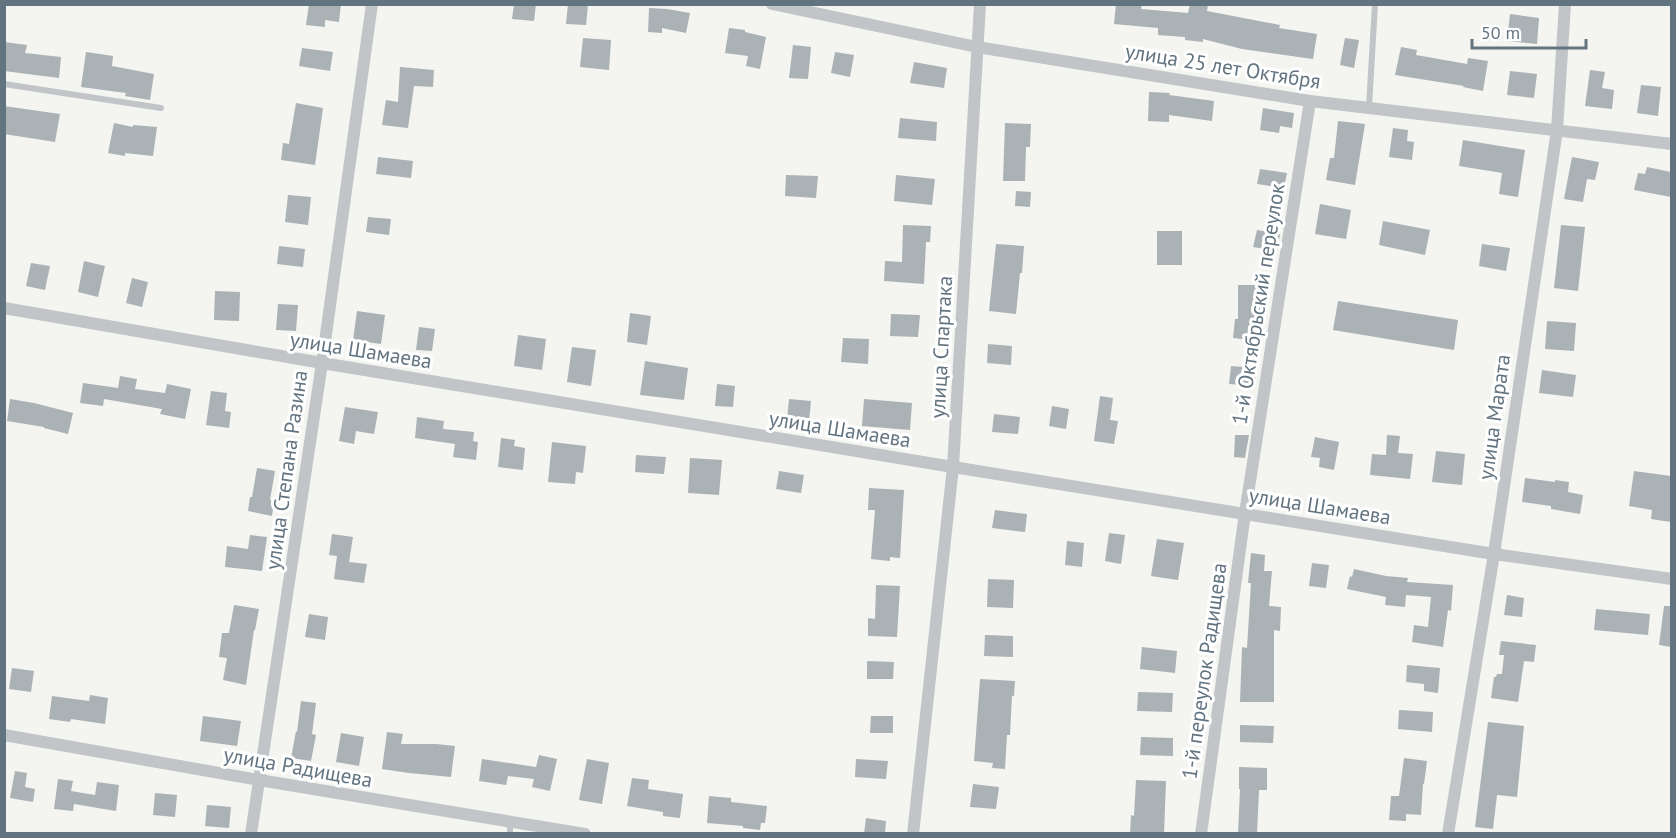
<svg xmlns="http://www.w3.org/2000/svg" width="1676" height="838" viewBox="0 0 1676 838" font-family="'PT Sans',sans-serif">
  <rect width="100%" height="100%" fill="#f4f4f0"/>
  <g fill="#aab2b6">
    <path d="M309 4H341L339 22 325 20V27L306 25Z"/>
    <path d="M514 4H536L534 21 512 19Z"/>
    <path d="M568 4H588L586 25 566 24Z"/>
    <path d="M1116 4H1142L1141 9 1188 13 1190 4 1208 5 1207 11 1280 25 1279 28 1317 34 1313 59 1242 49 1203 39V42L1185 40V37L1158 35V28L1114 24Z"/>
    <path d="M649 8 667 9 690 13 686 33 662 28V33L648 32Z"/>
    <path d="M1510 14 1539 18 1537 44 1507 41Z"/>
    <path d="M729 28 745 30V32L766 37 760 69 746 66 748 56 725 53Z"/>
    <path d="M583 38 611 40 609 70 580 67Z"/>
    <path d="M1345 38 1359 40 1354 68 1340 65Z"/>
    <path d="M4 42 27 45 25 53 61 57 59 78 4 71Z"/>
    <path d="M793 45 811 47 808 79 789 78Z"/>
    <path d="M1401 47 1417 50 1416 55 1467 64 1468 58 1488 61 1483 91 1463 87 1464 86 1395 75Z"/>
    <path d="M302 48 333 52 330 71 299 66Z"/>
    <path d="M86 52 113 56 112 66 154 74 150 100 125 96 126 93 81 87Z"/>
    <path d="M835 52 854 55 850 77 831 73Z"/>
    <path d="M914 62 947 68 944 88 910 83Z"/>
    <path d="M400 67 434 70 433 87 414 86 408 128 382 125 386 100 398 102Z"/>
    <path d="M1590 70 1605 72 1602 88 1614 90 1612 109 1585 106Z"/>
    <path d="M1510 71 1537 74 1534 98 1507 95Z"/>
    <path d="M1641 85 1661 87 1658 116 1637 113Z"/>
    <path d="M1149 92 1170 93 1169 95 1214 101 1212 121 1169 115V122L1148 121Z"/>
    <path d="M296 103 323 108 315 165 281 160 283 143 289 144Z"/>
    <path d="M4 106 60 114 55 142 4 134Z"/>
    <path d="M1263 108 1294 113 1292 128 1280 126 1279 133 1260 130Z"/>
    <path d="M900 118 937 122 936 141 898 138Z"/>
    <path d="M1338 121 1365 124 1355 185 1326 180 1330 158H1334Z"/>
    <path d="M114 123 133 127V125L157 127 153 156 125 153V156L108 153Z"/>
    <path d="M1005 123 1031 124 1030 147H1026L1025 181H1003Z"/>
    <path d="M1393 128 1408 130 1407 141 1414 142 1412 160 1389 157Z"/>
    <path d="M1463 140 1525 150 1518 197 1499 194 1502 173 1459 166Z"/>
    <path d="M378 157 413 161 411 178 376 174Z"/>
    <path d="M1572 157 1599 162 1595 180 1587 179 1583 202 1564 199Z"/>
    <path d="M1647 167 1671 172V197L1634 190 1638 173 1645 174Z"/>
    <path d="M1260 169 1287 173 1284 188 1257 184Z"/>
    <path d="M786 175 818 176 816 198 785 196Z"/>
    <path d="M896 175 935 179 932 205 894 201Z"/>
    <path d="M1016 191 1031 192 1030 207 1015 206Z"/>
    <path d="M288 195 311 197 308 225 285 222Z"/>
    <path d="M1320 204 1351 210 1346 239 1315 234Z"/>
    <path d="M368 217 391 219 389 235 366 232Z"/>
    <path d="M1383 221 1430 230 1425 255 1379 245Z"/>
    <path d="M903 225 931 226 930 242H926L924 284 884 281 885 261 902 262Z"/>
    <path d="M1561 225 1585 227 1578 291 1554 288Z"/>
    <path d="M1257 230 1280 234 1277 251 1253 247Z"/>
    <rect x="1157" y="231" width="25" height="34"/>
    <path d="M996 244 1024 246 1022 273H1020L1016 314 989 311Z"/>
    <path d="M1482 244 1510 248 1506 271 1479 266Z"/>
    <path d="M279 246 305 249 303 267 277 264Z"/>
    <path d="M84 261 105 266 98 297 78 292Z"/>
    <path d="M31 263 50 266 45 290 26 286Z"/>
    <path d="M132 278 148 282 142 307 126 303Z"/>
    <path d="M1238 285H1267V304H1264L1260 341 1233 338 1235 319H1238Z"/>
    <path d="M215 291 240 292 239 321 214 320Z"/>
    <path d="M1338 301 1458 320 1454 350 1333 330Z"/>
    <path d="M278 304 298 305 296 331 276 330Z"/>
    <path d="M357 311 385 315 381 344 353 340Z"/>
    <path d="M630 313 651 316 647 345 627 342Z"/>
    <path d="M891 314 920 315 918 337 890 336Z"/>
    <path d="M1547 321 1576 323 1574 351 1545 349Z"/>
    <path d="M419 327 435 329 432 351 416 350Z"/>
    <path d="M518 335 546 339 542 370 514 366Z"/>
    <path d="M843 338 869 339 868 364 841 362Z"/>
    <path d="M988 344 1012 346 1011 365 987 363Z"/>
    <path d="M572 347 596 350 591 386 567 382Z"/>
    <path d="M645 361 688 368 684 400 640 395Z"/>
    <path d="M1231 366 1257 368 1255 386 1229 384Z"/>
    <path d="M1542 370 1576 375 1573 397 1539 393Z"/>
    <path d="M120 376 137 379 135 389 165 393 167 384 191 389 185 419 160 414 162 409 104 399 103 406 80 403 83 383 118 388Z"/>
    <path d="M717 384 735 386 733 407 715 406Z"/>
    <path d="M211 391 227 393 225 411 231 412 229 428 206 425Z"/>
    <path d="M1100 396 1113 398 1110 420 1118 421 1114 444 1094 441Z"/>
    <path d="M10 399 34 403 73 413 68 434 44 428V427L7 421Z"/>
    <path d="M789 399 811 401 809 421 787 419Z"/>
    <path d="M864 399 912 403 910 430 862 426Z"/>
    <path d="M1052 406 1069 409 1066 429 1049 426Z"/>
    <path d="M345 407 378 412 374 434 356 431 354 444 339 441Z"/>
    <path d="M994 414 1020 417 1018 434 992 432Z"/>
    <path d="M417 417 444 421 443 429 474 432 473 441 478 442 476 460 453 457 455 444 415 438Z"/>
    <path d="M1235 435H1249L1245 458 1234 457Z"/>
    <path d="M1387 435 1400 436 1398 453 1413 454 1410 479 1370 475 1372 454 1386 455Z"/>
    <path d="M1315 437 1339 442 1334 470 1319 467 1320 458 1311 457Z"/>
    <path d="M501 438 515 440 514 446 525 448 523 470 498 467Z"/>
    <path d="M552 442 586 446 583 473 576 472 575 484 548 482Z"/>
    <path d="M1436 451 1465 454 1462 485 1432 482Z"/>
    <path d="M636 455 666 457 664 474 635 472Z"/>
    <path d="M690 458 722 460 719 495 688 493Z"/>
    <path d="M257 468 275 471 270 500 274 501 272 516 248 511 250 497H252Z"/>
    <path d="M779 471 804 475 801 493 776 489Z"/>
    <path d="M1634 471 1671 476V522L1651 519 1652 510 1629 506Z"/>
    <path d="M1525 478 1555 482V480L1569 482 1568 492 1583 495 1580 514 1551 509V506L1522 502Z"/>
    <path d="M869 488 904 490 900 558 890 557V561L871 559 875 510H868Z"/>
    <path d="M995 510 1027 514 1025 532 992 528Z"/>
    <path d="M1109 533 1125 535 1121 564 1105 561Z"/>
    <path d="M332 534 353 537 349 562 367 564 364 583 334 579 337 556 329 555Z"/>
    <path d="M250 535 267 537 262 571 225 567 227 546 248 549Z"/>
    <path d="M1157 539 1184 543 1178 580 1151 576Z"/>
    <path d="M1067 541 1084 543 1082 567 1065 565Z"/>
    <path d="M1251 553 1265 555 1264 571H1272L1269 606 1281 607 1280 631 1274 630V702H1240L1242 647 1247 648 1251 583H1248Z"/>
    <path d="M1312 563 1329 565 1326 588 1309 586Z"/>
    <path d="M1354 569 1386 576 1408 578 1407 582 1453 585 1451 611 1448 610 1443 647 1412 642 1414 625 1428 627 1431 597 1406 595 1405 607 1385 605 1386 597 1347 589 1350 576 1352 577Z"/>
    <path d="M988 579 1014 580 1013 608 987 607Z"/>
    <path d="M876 585 900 586 897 637 868 636V618L875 619Z"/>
    <path d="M1507 595 1524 598 1522 617 1504 615Z"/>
    <path d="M234 605 259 609 255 630H254L246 685 223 680 227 658 219 657 222 633H229Z"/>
    <path d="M1664 606H1671V647L1659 645Z"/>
    <path d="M1596 609 1650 614 1648 635 1594 630Z"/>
    <path d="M309 614 328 617 325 640 305 637Z"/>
    <path d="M985 635 1013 636V657L984 656Z"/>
    <path d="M1501 641 1536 645 1534 662 1524 661 1518 702 1491 698 1494 677H1496L1497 674H1502L1504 655H1499Z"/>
    <path d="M1142 647 1177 651 1175 673 1140 669Z"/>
    <path d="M867 661 894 662 893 679H867Z"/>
    <path d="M1407 665 1440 668 1438 693 1424 691V684L1406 682Z"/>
    <path d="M12 668 34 671 31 692 9 689Z"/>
    <path d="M980 679 1015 681 1014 696H1012L1010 735H1007L1005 769 992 768 993 763 974 761Z"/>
    <path d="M1138 692 1173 693 1172 712 1137 711Z"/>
    <path d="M90 695 108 698 105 724 71 719 70 722 49 719 52 696 89 701Z"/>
    <path d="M301 701 316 703 312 734 316 735 311 761 291 758 296 731 297 732Z"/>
    <path d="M1399 710 1433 712 1432 732 1398 729Z"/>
    <path d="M203 716 241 721 237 746 200 741Z"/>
    <path d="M871 716H893V733H870Z"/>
    <path d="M1488 722 1524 726 1517 797 1497 795 1493 829 1475 827Z"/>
    <path d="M1240 725 1274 726 1273 743 1240 742Z"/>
    <path d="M387 732 403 734 401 744H436L455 746 451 777 409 773 382 769Z"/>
    <path d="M341 733 364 737 359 766 336 762Z"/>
    <path d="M1141 737 1173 738V756L1140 755Z"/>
    <path d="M539 755 557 759 550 791 532 787 534 779 508 776 506 785 479 781 482 759 536 767Z"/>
    <path d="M1404 758 1427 761 1424 784H1423L1421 815 1406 814V821L1389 820 1391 796H1399Z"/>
    <path d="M587 759 609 763 602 804 579 800Z"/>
    <path d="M856 759 888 761 886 779 855 777Z"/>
    <path d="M1239 767 1267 768V790H1259L1257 834H1238L1240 789H1239Z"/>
    <path d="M15 771 27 773 25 787 35 789 33 802 10 798Z"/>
    <path d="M632 778 649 780 648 789 683 794 680 818 663 816V812L627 806Z"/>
    <path d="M58 779 73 781 71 791 95 795 97 782 119 785 116 811 74 804 73 811 54 809Z"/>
    <path d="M1136 780 1166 781 1164 834H1130L1131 815 1134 816Z"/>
    <path d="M973 784 999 787 996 809 970 807Z"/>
    <path d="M155 793 177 795 175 817 153 815Z"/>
    <path d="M709 796 731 798V802L767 806 765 823H761L760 830 743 828V826L707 823Z"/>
    <path d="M207 805 231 807 229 828 205 826Z"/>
    <path d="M866 818 886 821 885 834H864Z"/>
  </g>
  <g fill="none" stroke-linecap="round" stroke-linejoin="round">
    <g stroke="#c1c5c8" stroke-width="6">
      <path d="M4 84 161 108"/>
      <path d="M1369 107 1375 4"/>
      <path d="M510 834V822"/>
    </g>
    <g stroke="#c1c5c8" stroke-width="12">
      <path d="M772 4 977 47 1310 101 1672 144"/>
      <path d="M4 308 322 363 953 467 1494 554 1672 579"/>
      <path d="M4 735 259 780 585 834"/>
      <path d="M251 834 322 363 372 4"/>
      <path d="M913 834 953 467 980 4"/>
      <path d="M1201 834 1245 513 1310 101"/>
      <path d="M1448 834 1494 554 1557 130 1565 4"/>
    </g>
  </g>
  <g text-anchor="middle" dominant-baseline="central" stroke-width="6" stroke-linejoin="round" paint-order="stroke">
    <g font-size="21" fill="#637481" stroke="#fff">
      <text transform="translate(1223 66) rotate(9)">улица 25 лет Октября</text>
      <text transform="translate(1258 304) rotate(-81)">1-й Октябрьский переулок</text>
      <text transform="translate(941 347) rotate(-87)">улица Спартака</text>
      <text transform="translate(361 350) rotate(9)">улица Шамаева</text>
      <text transform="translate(1494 417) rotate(-82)">улица Марата</text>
      <text transform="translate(840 429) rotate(9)">улица Шамаева</text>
      <text transform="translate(286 470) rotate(-82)">улица Степана Разина</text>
      <text transform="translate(1320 506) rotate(9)">улица Шамаева</text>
      <text transform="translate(1204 671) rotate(-82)">1-й переулок Радищева</text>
      <text transform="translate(298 767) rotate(10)">улица Радищева</text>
    </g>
  </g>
  <rect width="1676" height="838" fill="none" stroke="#637481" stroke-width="12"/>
  <path d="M1472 39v9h114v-9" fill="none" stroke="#637481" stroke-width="3"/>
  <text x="1481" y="39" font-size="18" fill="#637481" stroke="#ffffff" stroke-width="4.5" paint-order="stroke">50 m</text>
</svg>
